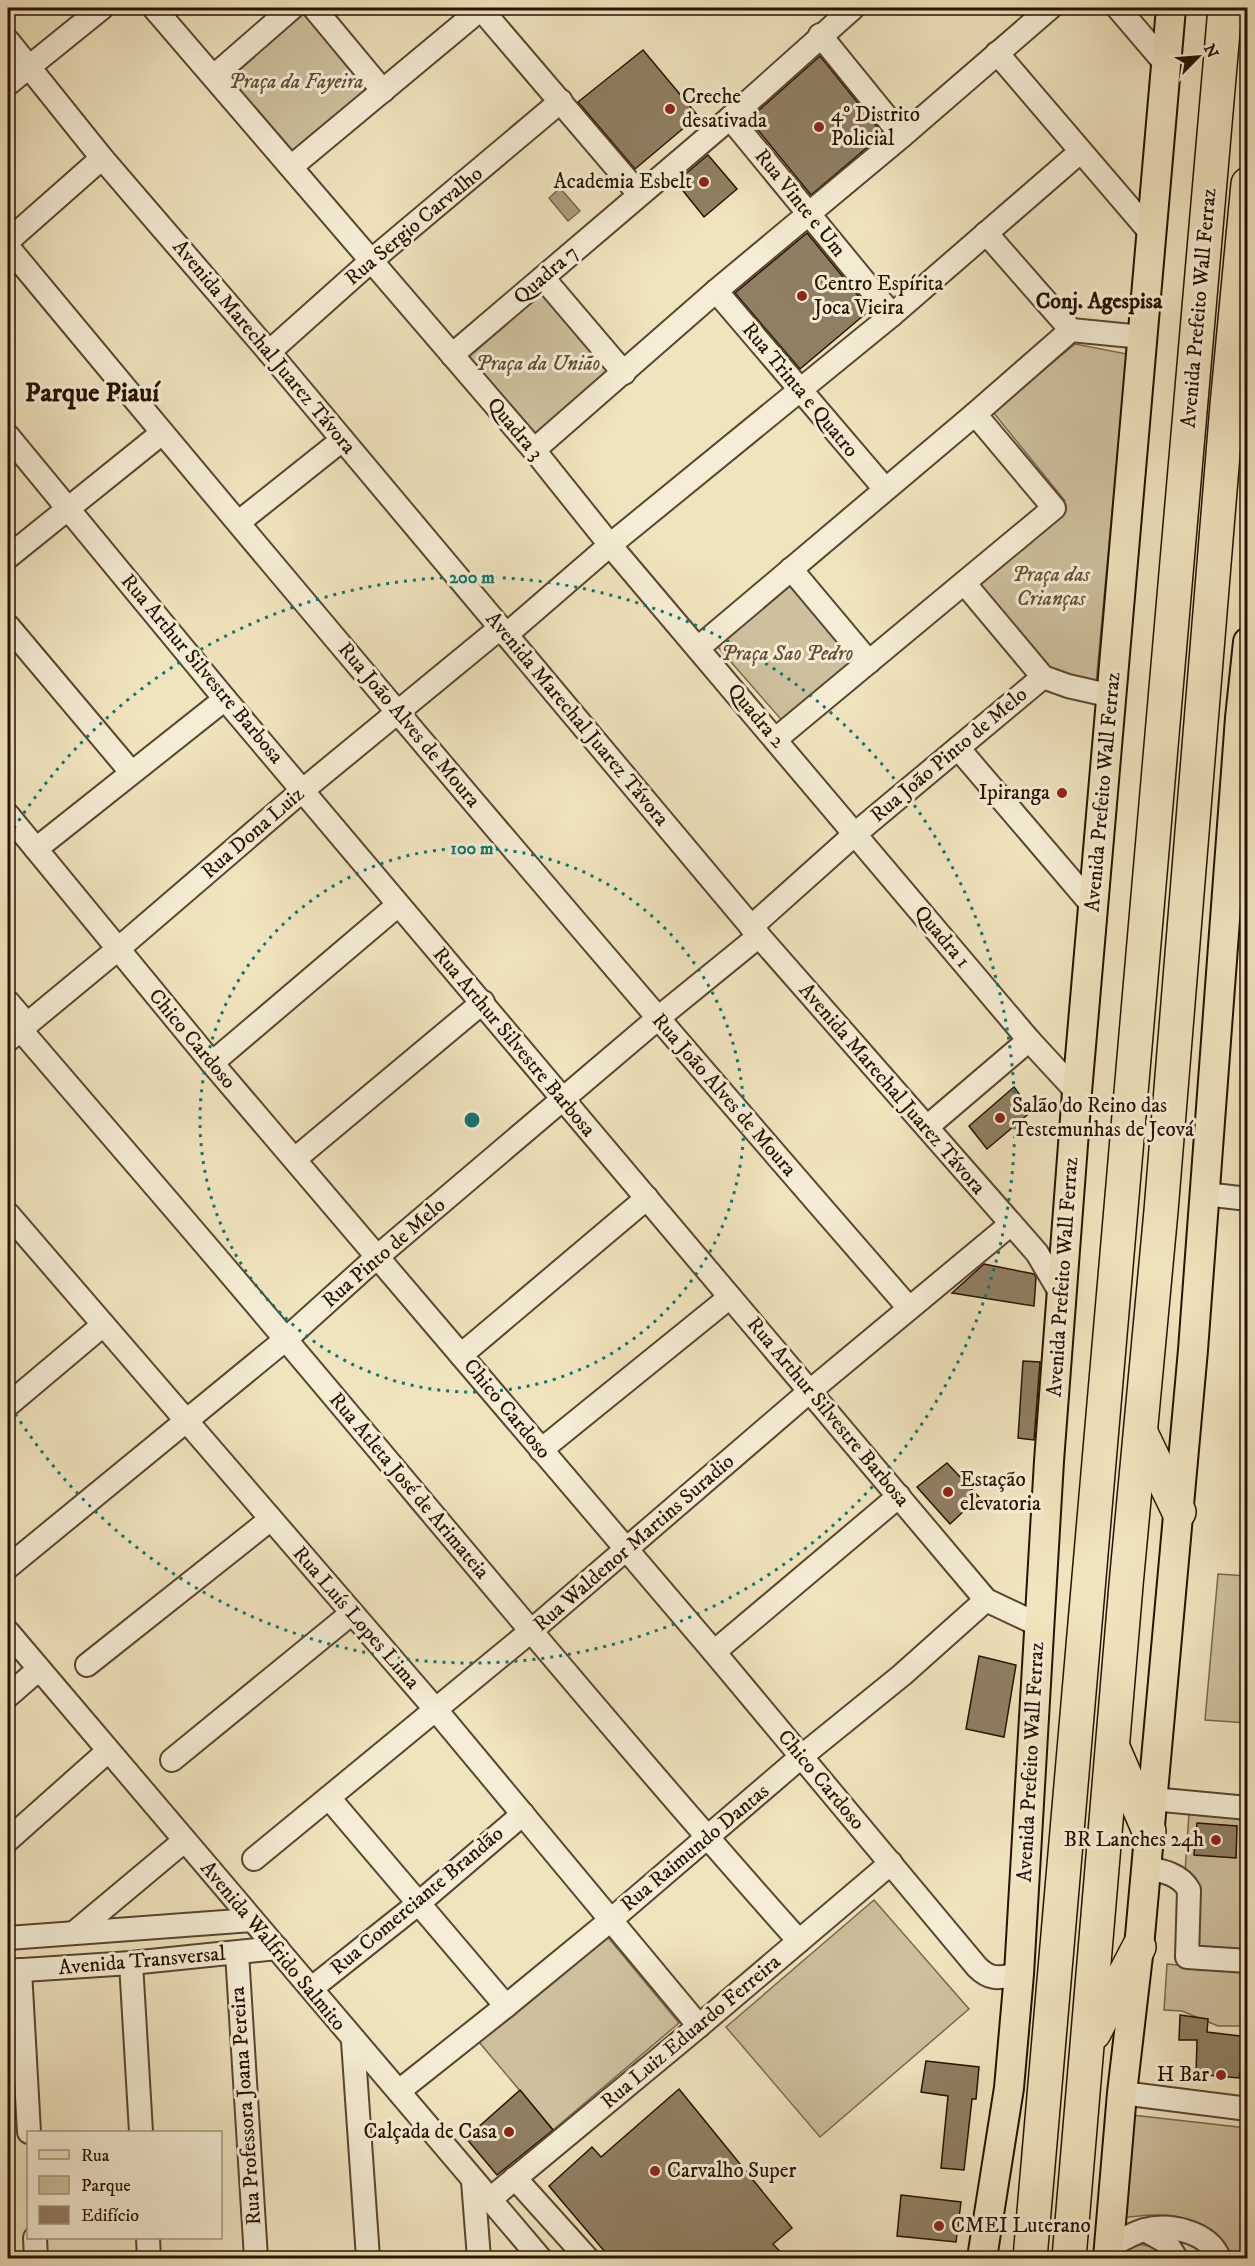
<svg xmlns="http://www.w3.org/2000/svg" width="1255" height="2266" viewBox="0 0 1255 2266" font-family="'IM FELL DW Pica',serif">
  <rect width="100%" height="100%" fill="#f0e4be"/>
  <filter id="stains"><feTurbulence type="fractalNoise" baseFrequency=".00333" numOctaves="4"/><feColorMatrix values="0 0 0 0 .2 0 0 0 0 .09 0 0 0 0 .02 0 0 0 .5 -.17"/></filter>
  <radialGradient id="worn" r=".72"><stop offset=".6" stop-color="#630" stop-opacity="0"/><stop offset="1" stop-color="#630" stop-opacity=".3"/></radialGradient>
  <g fill="#cec09e" stroke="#7a6950" stroke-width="1.5">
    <path d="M301 10 368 90 291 154 225 75Z"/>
    <path d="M544 288 615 372 533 443 460 357Z"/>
    <path d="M1075 344 1127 354 1096 683 1052 669 978 584 1065 501 993 412Z"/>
    <path d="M788 583 857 662 786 725 717 646Z"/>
    <path d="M1247 1445V1549L1241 1548Z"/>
    <path d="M1218 1574 1247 1576V1723L1205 1720Z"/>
    <path d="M1189 1813 1247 1819V1952L1180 1947Z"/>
    <path d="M874 1900 969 2009 820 2137 726 2027Z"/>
    <path d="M606 1935 679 2023 553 2130 479 2042Z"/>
    <path d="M1167 1964 1247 1972V2026H1218L1182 2011 1164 2010Z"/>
    <path d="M1123 2114 1247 2128V2258H1225C1215 2248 1205 2231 1193 2223 1176 2210 1134 2216 1114 2219Z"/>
    <path d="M1137 2244 1154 2247 1163 2258H1119L1121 2252Z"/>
  </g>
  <path fill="#ac9d7e" stroke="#77654c" stroke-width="1.5" d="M560 188 580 211 568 221 549 198Z"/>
  <g fill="#907f63" stroke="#271201" stroke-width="1.5">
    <path d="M643 50 698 116 635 169 578 102Z"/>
    <path d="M820 56 883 134 811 195 749 119Z"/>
    <path d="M708 155 737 189 704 217 676 182Z"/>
    <path d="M807 233 870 310 800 369 735 293Z"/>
    <path d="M1014 1087 1032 1111 987 1149 969 1126Z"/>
    <path d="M984 1264 1034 1274 1036 1277 1034 1306 952 1293Z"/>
    <path d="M1023 1361 1040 1362 1034 1440 1018 1438Z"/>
    <path d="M947 1463 979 1497 950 1524 917 1487Z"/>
    <path d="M979 1656 1016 1665 1004 1737 966 1729Z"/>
    <path d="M1197 1823 1237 1826 1236 1858 1194 1855Z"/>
    <path d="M1180 2015 1208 2019 1207 2032 1248 2037V2072H1240L1239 2078 1196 2074 1197 2040H1179Z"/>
    <path d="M926 2061 979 2067 976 2099H972L964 2170 941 2168 948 2096 921 2092Z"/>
    <path d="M679 2089 792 2228 773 2244 787 2259H611L549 2186 592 2147 601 2157Z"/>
    <path d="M520 2090 553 2130 497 2175 466 2138Z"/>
    <path d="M901 2195 961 2202 956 2242 897 2236Z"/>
  </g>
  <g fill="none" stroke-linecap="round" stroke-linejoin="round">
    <defs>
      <g id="minor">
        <path d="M154 8 534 450 610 545 1029 1040 1077 1092"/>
        <path d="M314 8 383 91"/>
        <path d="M1118 8 1165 63"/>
        <path d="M481 9 639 194"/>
        <path d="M820 35 902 136"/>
        <path d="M8 41 102 158 269 352 759 936 1037 1253 1063 1297"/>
        <path d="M997 53 1151 233"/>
        <path d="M214 76 292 8"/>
        <path d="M8 84 102 8"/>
        <path d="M730 118 892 315"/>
        <path d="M291 167 482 8"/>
        <path d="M986 233 1071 330 1142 337"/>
        <path d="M8 241 102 158"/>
        <path d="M8 247C304 604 604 958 909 1308"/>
        <path d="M544 279 624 373"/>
        <path d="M716 291 885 489"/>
        <path d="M269 352 372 260 561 101"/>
        <path d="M452 355 730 118 853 8"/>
        <path d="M8 436 225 699 986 1600 1039 1625"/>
        <path d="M534 450 716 291 902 136 1050 8"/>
        <path d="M239 522 342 440"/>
        <path d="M8 557 162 433"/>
        <path d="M791 569 869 662"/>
        <path d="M965 584 1043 677 1068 686 1112 696"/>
        <path d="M8 626 131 772"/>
        <path d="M506 635 610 545 892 315 1080 152"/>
        <path d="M698 648 975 414 1071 330"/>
        <path d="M776 739 1054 508 975 414"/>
        <path d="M958 748 1093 906"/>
        <path d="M8 815 212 1063 714 1652 977 1967C992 1982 1001 1977 1019 1974"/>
        <path d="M36 849 225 699"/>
        <path d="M751 927 855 834 1043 677"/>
        <path d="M8 1002 26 1023"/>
        <path d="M20 1029C109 1133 199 1236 287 1341 457 1542 624 1745 799 1941"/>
        <path d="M8 1040 118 949 303 790 500 628"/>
        <path d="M212 1063 398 905"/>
        <path d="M927 1127 1029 1040"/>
        <path d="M295 1159 483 1002"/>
        <path d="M1205 1194 1248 1199"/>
        <path d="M8 1214 436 1710 699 2026"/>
        <path d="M461 1355 647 1198"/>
        <path d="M8 1405 103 1325"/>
        <path d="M541 1450 730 1297"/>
        <path d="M8 1567 286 1339 377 1257 657 1019 759 936"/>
        <path d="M8 1632 540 2258"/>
        <path d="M714 1652 899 1496"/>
        <path d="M87 1665 271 1519"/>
        <path d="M8 1696 39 1669"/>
        <path d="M172 1760 352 1613"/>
        <path d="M329 1798 506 2006"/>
        <path d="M1152 1799 1248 1808"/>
        <path d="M8 1840 108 1751"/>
        <path d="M254 1859 531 1631 810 1391 1011 1224"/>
        <path d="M1147 1868C1163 1871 1180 1874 1189 1890L1187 1957 1248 1961"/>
        <path d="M74 1933 184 1841"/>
        <path d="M8 1938 252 1920"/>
        <path d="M237 1953 256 2258"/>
        <path d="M131 1963 141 2132"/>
        <path d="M20 1970 29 2132"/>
        <path d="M8 1971 131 1963 277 1948"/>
        <path d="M312 1988 419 1903 523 1814"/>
        <path d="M353 2041 368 2258"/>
        <path d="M399 2091 506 2006 612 1919 802 1756 902 1675 986 1600"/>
        <path d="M1122 2093 1248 2109"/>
        <path d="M515 2178 587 2258"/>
        <path d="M473 2181 479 2258"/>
        <path d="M489 2200 699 2026 891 1863"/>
        <path d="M1145 2230 1166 2242 1176 2258"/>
        <path d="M35 2238 36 2258"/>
        <path d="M148 2238 149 2258"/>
        <path d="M1109 2246C1121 2241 1133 2233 1144 2230 1170 2223 1209 2232 1219 2258"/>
      </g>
      <g id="major">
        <path d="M982 2258 1009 2088 1019 1974 1049 1461 1077 1092 1171 8"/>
        <path d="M1108 2258 1122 2093 1139 1947 1193 1350 1240 718 1248 642"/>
      </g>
      <g id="highway">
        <path d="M1141 1433 1179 1512"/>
        <path d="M1114 1750 1149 1831"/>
        <path d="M1094 2033 1139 1947"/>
        <path d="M1030 2258 1225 8"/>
        <path d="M1069 2258 1126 1585 1161 1211 1227 405 1248 184"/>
      </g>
    </defs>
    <use href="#minor" stroke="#594630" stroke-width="26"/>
    <use href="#major" stroke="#271201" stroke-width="32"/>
    <use href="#highway" stroke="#271201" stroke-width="36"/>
    <use href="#minor" stroke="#f5edd5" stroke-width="22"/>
    <use href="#major" stroke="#f0e4be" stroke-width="28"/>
    <use href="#highway" stroke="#f0e4be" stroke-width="33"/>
  </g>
  <g fill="none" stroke="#0f766e" stroke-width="3" stroke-dasharray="3 6">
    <circle cx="472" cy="1120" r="272"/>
    <path d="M9 836A543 543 0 1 1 9 1404"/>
  </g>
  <g fill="#8f2418" stroke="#f5edd5" stroke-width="2">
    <circle cx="670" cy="109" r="6"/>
    <circle cx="819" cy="127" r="6"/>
    <circle cx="704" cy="182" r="6"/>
    <circle cx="802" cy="296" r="6"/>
    <circle cx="1062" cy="793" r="6"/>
    <circle cx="1000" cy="1118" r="6"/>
    <circle cx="948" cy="1492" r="6"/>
    <circle cx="1216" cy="1840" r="6"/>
    <circle cx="1221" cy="2075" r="6"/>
    <circle cx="509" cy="2132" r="6"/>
    <circle cx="655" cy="2171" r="6"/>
    <circle cx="939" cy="2226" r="6"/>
  </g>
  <g text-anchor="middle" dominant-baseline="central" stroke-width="6" stroke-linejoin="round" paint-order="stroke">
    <g font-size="21" font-style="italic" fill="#614f38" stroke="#f5edd5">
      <text x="296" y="82">Praça da Fayeira</text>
      <text x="538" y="364">Praça da União</text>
      <text x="1051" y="575">Praça das<tspan x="1051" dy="24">Crianças</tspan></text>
      <text x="787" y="654">Praça Sao Pedro</text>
    </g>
    <g font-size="21" fill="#271201" stroke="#f5edd5" text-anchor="start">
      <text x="682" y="97">Creche<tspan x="682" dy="24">desativada</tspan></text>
      <text x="831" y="115">4º Distrito<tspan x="831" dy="24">Policial</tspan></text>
      <text x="692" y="182" text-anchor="end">Academia Esbelt</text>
      <text x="814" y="284">Centro Espírita<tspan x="814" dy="24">Joca Vieira</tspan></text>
      <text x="1050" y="793" text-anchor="end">Ipiranga</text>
      <text x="1012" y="1106">Salão do Reino das<tspan x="1012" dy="24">Testemunhas de Jeová</tspan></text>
      <text x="960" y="1480">Estação<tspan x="960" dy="24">elevatoria</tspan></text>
      <text x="1204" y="1840" text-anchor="end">BR Lanches 24h</text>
      <text x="1209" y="2075" text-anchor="end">H Bar</text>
      <text x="497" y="2132" text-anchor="end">Calçada de Casa</text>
      <text x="667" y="2171">Carvalho Super</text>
      <text x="951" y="2226">CMEI Luterano</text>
    </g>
    <g font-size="21" fill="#271201" stroke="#f5edd5">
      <text transform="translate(800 203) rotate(51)">Rua Vinte e Um</text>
      <text transform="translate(414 226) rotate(-40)">Rua Sergio Carvalho</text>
      <text transform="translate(546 275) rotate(-41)">Quadra 7</text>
      <text transform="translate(1199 308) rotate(-85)">Avenida Prefeito Wall Ferraz</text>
      <text transform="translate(264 347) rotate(50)">Avenida Marechal Juarez Távora</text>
      <text transform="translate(800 390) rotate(50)">Rua Trinta e Quatro</text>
      <text transform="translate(515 429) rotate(50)">Quadra 3</text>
      <text transform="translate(202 669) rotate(50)">Rua Arthur Silvestre Barbosa</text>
      <text transform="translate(756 716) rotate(50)">Quadra 2</text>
      <text transform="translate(577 719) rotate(50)">Avenida Marechal Juarez Távora</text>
      <text transform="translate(409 725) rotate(50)">Rua João Alves de Moura</text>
      <text transform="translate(949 755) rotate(-40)">Rua João Pinto de Melo</text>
      <text transform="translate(1103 792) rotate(-85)">Avenida Prefeito Wall Ferraz</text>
      <text transform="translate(253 833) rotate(-41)">Rua Dona Luiz</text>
      <text transform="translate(942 937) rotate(50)">Quadra 1</text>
      <text transform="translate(192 1039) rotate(50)">Chico Cardoso</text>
      <text transform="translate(514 1042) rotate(50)">Rua Arthur Silvestre Barbosa</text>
      <text transform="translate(892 1089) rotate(49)">Avenida Marechal Juarez Távora</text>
      <text transform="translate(724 1095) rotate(49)">Rua João Alves de Moura</text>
      <text transform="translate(384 1253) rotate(-41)">Rua Pinto de Melo</text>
      <text transform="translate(1063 1277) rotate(-86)">Avenida Prefeito Wall Ferraz</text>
      <text transform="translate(507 1409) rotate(50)">Chico Cardoso</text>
      <text transform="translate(828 1412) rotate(50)">Rua Arthur Silvestre Barbosa</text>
      <text transform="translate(409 1486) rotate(50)">Rua Atleta José de Arimateia</text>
      <text transform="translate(634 1543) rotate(-41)">Rua Waldenor Martins Suradio</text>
      <text transform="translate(356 1618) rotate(49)">Rua Luís Lopes Lima</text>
      <text transform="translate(1031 1762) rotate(-87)">Avenida Prefeito Wall Ferraz</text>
      <text transform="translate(821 1780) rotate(50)">Chico Cardoso</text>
      <text transform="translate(695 1848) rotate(-40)">Rua Raimundo Dantas</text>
      <text transform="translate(417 1901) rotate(-40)">Rua Comerciante Brandão</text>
      <text transform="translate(273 1946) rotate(50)">Avenida Walfrido Salmito</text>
      <text transform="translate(142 1961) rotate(-5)">Avenida Transversal</text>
      <text transform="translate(691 2032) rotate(-40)">Rua Luiz Eduardo Ferreira</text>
      <text transform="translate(246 2106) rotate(-94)">Rua Professora Joana Pereira</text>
    </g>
    <g font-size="22" font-weight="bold" fill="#271201" stroke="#f5edd5">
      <text x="1099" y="301">Conj. Agespisa</text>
    </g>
    <g font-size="27" font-weight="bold" fill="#271201" stroke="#f5edd5">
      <text x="92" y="393">Parque Piauí</text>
    </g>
  </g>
  <circle cx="472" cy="1120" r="9" fill="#0f766e" stroke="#f5edd5" stroke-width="3"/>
  <g font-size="18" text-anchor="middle" font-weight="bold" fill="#0f766e" stroke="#f5edd5" stroke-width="6" stroke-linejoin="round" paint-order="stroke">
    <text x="472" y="583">200 m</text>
    <text x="472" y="854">100 m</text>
  </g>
  <rect width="1255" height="2266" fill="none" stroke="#f0e4be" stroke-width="30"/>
  <rect x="9" y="9" width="1237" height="2248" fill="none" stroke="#271201" stroke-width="3"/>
  <rect x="15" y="15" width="1225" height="2236" fill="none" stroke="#271201" stroke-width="1.5"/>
  <rect x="27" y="2131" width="195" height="108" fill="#f5edd5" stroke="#a39580" stroke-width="1.5"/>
  <rect x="39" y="2150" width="30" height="9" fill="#f0e4be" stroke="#a39580" stroke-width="1.5"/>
  <text x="81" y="2161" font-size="18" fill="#271201">Rua</text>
  <rect x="39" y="2176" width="30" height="18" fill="#cec09e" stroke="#a39580" stroke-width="1.5"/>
  <text x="81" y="2191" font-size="18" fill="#271201">Parque</text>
  <rect x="39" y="2206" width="30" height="18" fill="#907f63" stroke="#a39580" stroke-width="1.5"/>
  <text x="81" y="2221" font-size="18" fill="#271201">Edifício</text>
  <g transform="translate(1198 57) rotate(65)" stroke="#f5edd5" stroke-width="4.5" paint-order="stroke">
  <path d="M0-4.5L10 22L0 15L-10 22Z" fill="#271201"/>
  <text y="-9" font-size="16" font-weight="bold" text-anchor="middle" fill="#271201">N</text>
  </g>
  <rect width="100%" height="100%" filter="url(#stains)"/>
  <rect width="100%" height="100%" fill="url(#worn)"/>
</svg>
